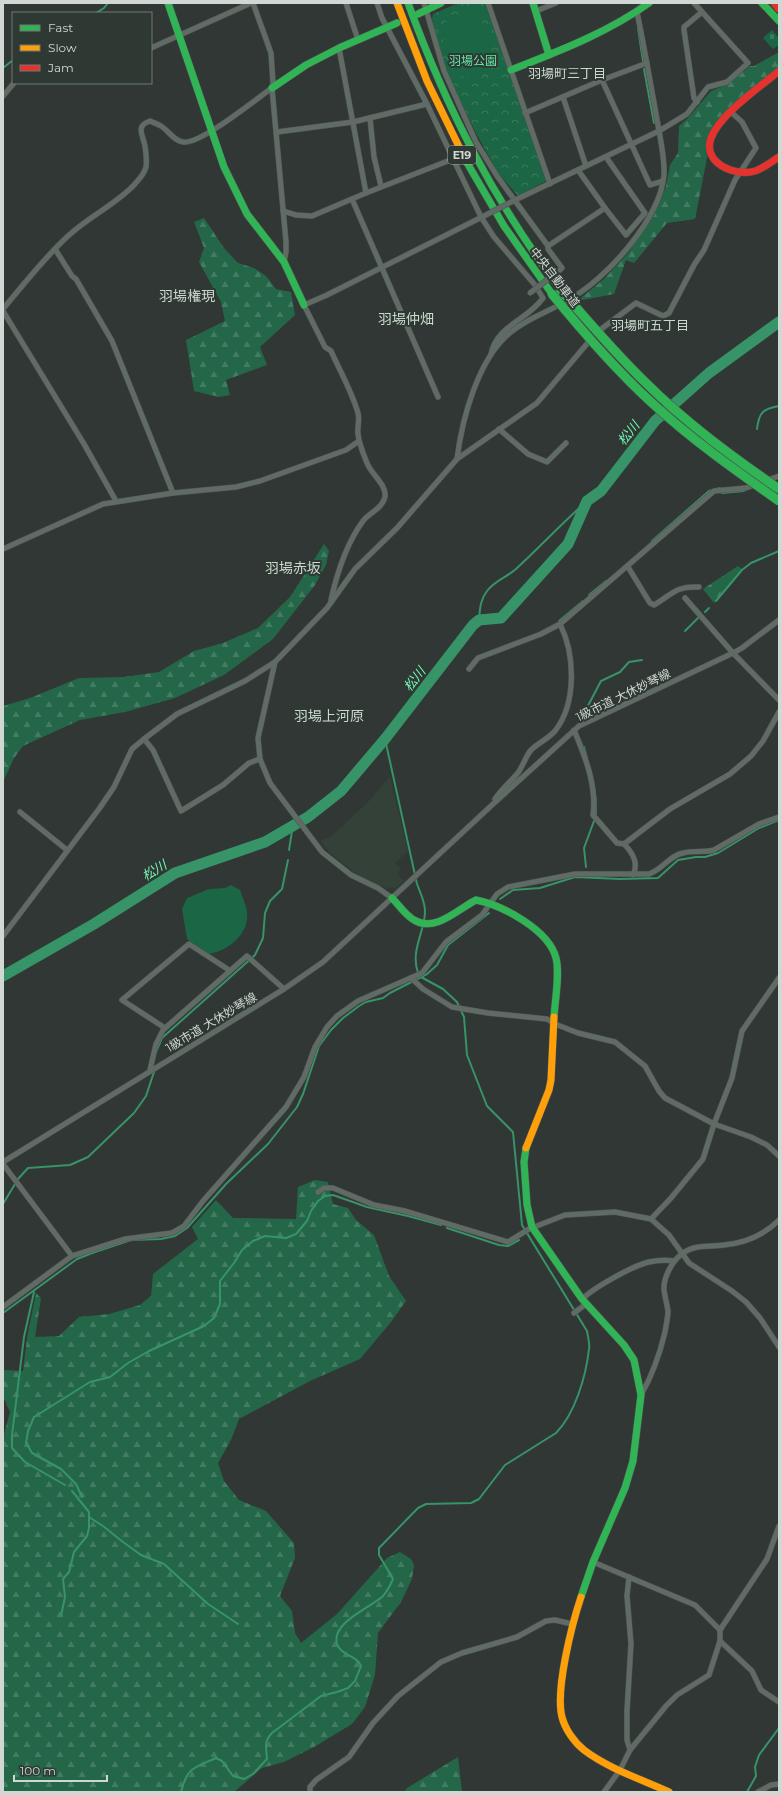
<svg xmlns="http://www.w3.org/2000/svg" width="782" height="1795" viewBox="0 0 782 1795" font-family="Montserrat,'Noto Sans JP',sans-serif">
  <defs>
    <pattern id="forest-firs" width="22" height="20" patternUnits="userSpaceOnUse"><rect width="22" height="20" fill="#246748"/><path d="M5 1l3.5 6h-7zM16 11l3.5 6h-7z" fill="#437c62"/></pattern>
    <pattern id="cemetery-stones" width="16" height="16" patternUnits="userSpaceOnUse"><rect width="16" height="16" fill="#1b6645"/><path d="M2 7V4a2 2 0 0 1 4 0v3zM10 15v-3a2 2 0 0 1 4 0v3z" fill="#3b7b5f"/></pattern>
    <pattern id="park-crowns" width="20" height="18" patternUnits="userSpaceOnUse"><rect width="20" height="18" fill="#1b6645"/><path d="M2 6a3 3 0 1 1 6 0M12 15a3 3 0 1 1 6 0" fill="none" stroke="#3b7b5f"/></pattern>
  </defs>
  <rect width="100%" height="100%" fill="#313734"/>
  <path fill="#334139" d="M390 776 408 851 395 863 401 869 397 873 404 881 395 889 390 887 388 889 359 876 330 853 320 841 333 835 371 799Z"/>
  <g fill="url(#forest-firs)">
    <path d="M779 52V67L716 123 706 142 707 158 695 219 667 223 634 263 626 260 614 294 577 301 604 279 628 253 654 215 666 186 670 165 678 153 679 126 688 118 711 91 728 84 750 66H754Z"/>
    <path d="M204 218 224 248 238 263 254 268 266 276 276 289 291 292 295 315 260 347 267 365 226 380 230 395 219 397 194 391 186 340 225 321 221 302 199 262 204 248 194 222Z"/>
    <path d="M324 544 329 551 326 565 315 585 273 639 224 675 175 698 125 712 80 720 23 746 14 758 3 782V706L30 698 79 678 124 677 159 672 194 651 223 643 258 628 290 597Z"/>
    <path d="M738 566 742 569 714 603 703 589Z"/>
    <path d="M315 1180 328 1182 333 1204 348 1208 356 1220 374 1235 389 1276 406 1301 391 1322 360 1359 310 1381 239 1419 231 1440 218 1463 224 1481 239 1500 266 1511 294 1543 295 1558 280 1596 292 1611 295 1633 301 1643 337 1614 387 1558 400 1552 411 1559 414 1565 412 1579 401 1602 378 1633 375 1675 365 1707 352 1724 314 1747 284 1762 262 1768 234 1792H3V1438L10 1412 5 1400 3 1401V1370L23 1371 27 1338 36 1293 41 1298 35 1337 59 1336 79 1317 109 1314 140 1305 151 1296 153 1274 198 1239 192 1227 216 1200 233 1218 296 1219 298 1187Z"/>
    <path d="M458 1757 462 1792H404L407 1788Z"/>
  </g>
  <path fill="url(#cemetery-stones)" d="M772 30 779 38V45L773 49 763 38Z"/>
  <path fill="url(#park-crowns)" d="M458 3H485L546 181 518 196 498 173 477 135 444 68 432 19 433 14Z"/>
  <g fill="#1b6645">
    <path d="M471 9 478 12C483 26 494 44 492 59 491 75 468 84 457 72 450 66 452 58 448 50 445 42 440 35 443 26 447 17 462 13 471 9Z"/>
    <path d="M231 885 240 890C242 897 246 904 247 911 250 933 230 950 209 954L187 939 182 909 187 898 209 889 225 888Z"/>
  </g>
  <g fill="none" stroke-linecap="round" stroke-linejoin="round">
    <g stroke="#379368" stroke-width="2">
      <path d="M96 13 104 8 108 3"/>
      <path d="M638 28 643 61"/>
      <path d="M3 68 13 60"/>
      <path d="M644 69 654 123"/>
      <path d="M757 429C759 412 763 409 779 406"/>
      <path d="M722 493 744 491"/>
      <path d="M652 541 709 491 720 488"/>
      <path d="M589 595 606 581"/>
      <path d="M716 601 742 570 751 563 779 551"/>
      <path d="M705 612 709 608"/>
      <path d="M479 620C480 609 480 600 487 591 494 581 507 577 516 569 540 547 562 523 587 501"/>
      <path d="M559 621 583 601"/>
      <path d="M685 631 699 617"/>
      <path d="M581 719 601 681 620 672 629 662 642 660"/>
      <path d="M385 739 417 884C420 892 425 902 425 911 425 932 410 950 418 973"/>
      <path d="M584 747 587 758"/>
      <path d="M596 798V814"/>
      <path d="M289 850 293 825"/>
      <path d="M586 867 584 848 594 821"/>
      <path d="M500 899 513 890 540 888 575 877 620 879 658 878 678 860 696 857H705L718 853 759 828 779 820"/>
      <path d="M156 1052 162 1038 255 955 263 938 265 913 270 901 282 889 288 860"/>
      <path d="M3 1204 18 1179 28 1168 70 1165 88 1157 134 1113 146 1096 154 1072"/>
      <path d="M447 1228 499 1245 508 1246 519 1240"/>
      <path d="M34 1292 24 1337 12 1435V1448L25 1462 65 1485"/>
      <path d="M3 1313 77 1259 95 1252 131 1240 161 1239 175 1236 187 1228 226 1184 268 1144 297 1107 303 1094 319 1046 331 1030 343 1018 359 1006 366 1002 383 998 390 993 427 974 437 965 448 945 489 913"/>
      <path d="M82 1497 76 1484 61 1469 32 1453 26 1443 28 1431 34 1417 90 1382 110 1377 128 1363 149 1351 204 1326 214 1318 220 1304V1281L234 1263 242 1250 253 1241 265 1236 286 1238 296 1234 307 1221 311 1211 318 1201 325 1196 333 1195 367 1207 408 1216 441 1225"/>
      <path d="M89 1517 103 1526 123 1542 141 1555 164 1564 208 1604 238 1624"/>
      <path d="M61 1616 65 1597 63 1579 69 1572 74 1552 87 1536 89 1528V1512L72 1491"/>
      <path d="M181 1792C187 1767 194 1768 216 1758L222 1761 233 1776 244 1779 253 1774 267 1759C266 1747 264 1741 272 1733L321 1696 337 1692 348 1688 355 1681 361 1666C357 1655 341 1656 337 1644 331 1623 369 1608 382 1597 387 1592 390 1586 393 1579L379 1555V1548L418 1508 426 1504 471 1503 479 1499 505 1465 556 1433C575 1414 586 1376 589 1349 590 1344 588 1337 587 1331L522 1225 513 1132 487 1106 467 1055 464 1017 457 1002 443 989 421 977"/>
      <path d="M747 1792 756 1776 755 1767 759 1755 779 1728"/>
    </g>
    <path stroke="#379368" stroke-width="11" d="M3 976 94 924 175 873 265 842 308 817 341 791 385 739 473 625 479 620 501 618 568 544 587 501 601 491 655 421 709 373 779 322"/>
    <defs>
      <g id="street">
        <path d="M253 3 271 53 273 83 272 88 286 242V252L284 262"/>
        <path d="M346 3 358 40"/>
        <path d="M377 3 382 18 427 104 481 217 494 237 535 285 543 298C528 320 497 325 491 354"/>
        <path d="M424 3 444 71 476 142 497 176 548 246 605 208 578 170"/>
        <path d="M488 3 550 184"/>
        <path d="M536 11 556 3"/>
        <path d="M151 48 251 3"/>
        <path d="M339 48 366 193"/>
        <path d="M602 80 650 185 663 181"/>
        <path d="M3 96 14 83"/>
        <path d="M563 97 586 166"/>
        <path d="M697 102 694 98 684 30V27L702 12"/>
        <path d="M525 113 602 80 647 63"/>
        <path d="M370 118 374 157 381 186"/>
        <path d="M277 132 353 122 427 104"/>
        <path d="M352 199 438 397"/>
        <path d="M513 201 659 131 687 114 708 87 727 82 748 63 694 3"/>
        <path d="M605 208 626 235 645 213 606 157"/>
        <path d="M283 211 296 215 312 216 366 193 453 159"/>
        <path d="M548 246V249L562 268 560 270"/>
        <path d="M55 249 72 276 76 279 112 341 173 493"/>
        <path d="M568 300C606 280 660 219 664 175 665 157 659 132 656 114 650 80 644 46 637 12"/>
        <path d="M3 309C24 284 44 258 68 236 88 217 115 205 134 185 139 179 144 175 146 167 147 161 146 153 145 146 143 135 135 126 150 121 154 123 158 124 161 126 169 131 174 141 183 142 200 145 256 99 272 88"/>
        <path d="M3 311 84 444 116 501"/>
        <path d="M596 333 636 303 663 316 669 313 694 265 704 250 735 180 756 148 742 122 731 112"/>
        <path d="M499 429 528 454 547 462 566 443"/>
        <path d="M457 459C462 419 478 358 511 332 528 318 543 314 561 304"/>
        <path d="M3 549 103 504 173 493 236 487 260 481 346 450 359 441"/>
        <path d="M628 567 650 603 654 605C673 594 675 586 699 587"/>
        <path d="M685 598 733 653 779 700"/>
        <path d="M331 600C337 573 346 544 363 521 370 512 382 509 385 497 387 485 371 474 367 463 363 453 359 444 358 434 357 427 360 420 358 413 352 392 340 371 331 351L325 347 304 305 327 295 484 216"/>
        <path d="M275 662 258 738 260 759 270 783 322 852 351 875 378 888 392 898"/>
        <path d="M469 669 478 658 541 634 560 624 714 491 746 488 779 476"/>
        <path d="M574 730C585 756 597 786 593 815L617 843 624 844 670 809 730 774 751 756 763 741 779 712"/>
        <path d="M144 739 153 750 181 811 223 785 249 763 260 759"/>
        <path d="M495 799C501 790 510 782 517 774 523 767 525 757 531 750 538 743 548 739 555 731 577 703 575 654 560 624"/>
        <path d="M20 812 67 850"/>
        <path d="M624 844C633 853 639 863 633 875"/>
        <path d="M3 936 99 809 114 787 132 749 144 739 177 714 245 681 275 662 327 608 355 569 397 528 457 459 537 403 591 339"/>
        <path d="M411 978 423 989 452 1007 488 1013 547 1019 555 1024 578 1033 615 1042 645 1066 659 1091 665 1098 714 1124 751 1137 767 1145 779 1156"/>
        <path d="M165 1028 122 1000 189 944 229 970"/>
        <path d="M150 1070 156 1044 163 1030 247 956 284 989"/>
        <path d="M3 1162 284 989 323 962 492 805 579 726 733 653 742 648 779 620"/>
        <path d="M3 1164 72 1256"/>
        <path d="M318 1192 324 1188H333L374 1205 405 1211 508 1242 529 1229 565 1215 615 1212 651 1219 669 1235 689 1263 732 1291 746 1302 760 1318 779 1347"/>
        <path d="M651 1219 671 1198 703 1159 714 1124 732 1078 742 1031 779 978"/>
        <path d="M582 1299C595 1287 632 1266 649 1262 658 1260 666 1260 674 1261"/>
        <path d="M3 1307 72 1256 125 1239 172 1233 184 1226 203 1201 286 1107 304 1077 315 1047 327 1027 337 1016 358 1001 422 973 446 942 482 915 497 894 508 887 575 874H649C662 870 670 855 683 853 694 850 704 853 714 850L759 824 779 817"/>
        <path d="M574 1313 586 1304"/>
        <path d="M641 1395C652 1376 660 1353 665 1332 666 1326 668 1317 668 1311 667 1304 665 1297 664 1290 663 1277 673 1260 683 1253 695 1244 710 1247 724 1245 745 1243 764 1235 779 1220"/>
        <path d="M593 1562 695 1605 720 1630"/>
        <path d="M629 1577 627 1596 631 1644 627 1711V1740L630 1750"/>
        <path d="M720 1641 752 1671 761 1690 779 1702"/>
        <path d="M310 1792V1787L316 1780 349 1757 373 1723 398 1696 441 1662 462 1653 517 1637 546 1621 555 1620 572 1624"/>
        <path d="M604 1792 620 1770 630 1750 666 1706 677 1695 709 1675 720 1641V1630L767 1559 779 1526"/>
        <path d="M758 1792 771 1785 779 1784"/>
      </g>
      <g id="fast">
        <path d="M168 3 224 167 247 214 284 262 304 305"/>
        <path d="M408 3C447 110 492 197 560 289"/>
        <path d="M533 3 549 55"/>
        <path d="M762 3 779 21"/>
        <path d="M418 14 441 3"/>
        <path d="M511 70C559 51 607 33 649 3"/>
        <path d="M272 88 306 65 339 48 397 23"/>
        <path d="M466 161 504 226 552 294"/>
        <path d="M392 898C399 905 405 915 414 920 435 933 458 909 476 900 502 905 549 930 556 958 560 974 555 1000 554 1017"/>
        <path d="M526 1148 524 1162 527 1205 532 1227 582 1299 624 1345 634 1360 641 1395 633 1461 625 1488 593 1562 581 1597"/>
      </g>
      <g id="slow">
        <path d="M397 3 427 81 466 161"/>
        <path d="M526 1148 549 1090 551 1080 554 1017"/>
        <path d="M581 1597C572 1624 555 1690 562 1717 565 1729 574 1742 584 1750 609 1769 641 1779 669 1792"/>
      </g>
      <g id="jam">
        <path d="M774 3 779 9"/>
        <path d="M779 71C760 87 720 114 711 138 702 163 735 177 755 171 764 168 771 162 779 157"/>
      </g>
    </defs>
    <use href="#street" stroke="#4f5351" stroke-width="6"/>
    <use href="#fast" stroke="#4f5351" stroke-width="8"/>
    <use href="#slow" stroke="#4f5351" stroke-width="8"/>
    <use href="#jam" stroke="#4f5351" stroke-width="8"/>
    <use href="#street" stroke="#5f6b64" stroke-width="5"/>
    <use href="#fast" stroke="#30b455" stroke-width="7"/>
    <use href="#slow" stroke="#ff9f0a" stroke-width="7"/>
    <use href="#jam" stroke="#e5322d" stroke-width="7"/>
    <defs>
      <g id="street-bridge">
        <path d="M484 216 513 201"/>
        <path d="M530 293 560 270"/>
      </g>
      <g id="fast-bridge">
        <path d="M560 289C587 320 614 352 644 381 685 422 731 456 779 489"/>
        <path d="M552 294C583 332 615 369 651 402 691 439 735 470 779 501"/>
      </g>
    </defs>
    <use href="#street-bridge" stroke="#4f5351" stroke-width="6" stroke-linecap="butt"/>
    <use href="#fast-bridge" stroke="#4f5351" stroke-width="10" stroke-linecap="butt"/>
    <use href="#street-bridge" stroke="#5f6b64" stroke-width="5"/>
    <use href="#fast-bridge" stroke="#30b455" stroke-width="9"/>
  </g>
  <g text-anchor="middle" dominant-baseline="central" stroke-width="4" stroke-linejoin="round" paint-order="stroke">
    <rect fill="#2f3933" stroke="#a0a8a3" stroke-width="1" x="448" y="146" width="28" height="18" rx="3"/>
    <g font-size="11" font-weight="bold" fill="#d1d7d3">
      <text x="462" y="155">E19</text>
    </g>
    <g font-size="12" fill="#63e6a6" stroke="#2f3933">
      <text x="473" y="60">羽場公園</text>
    </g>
    <g font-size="12" fill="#d1d7d3" stroke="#2f3933">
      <text transform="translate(555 277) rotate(52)">中央自動車道</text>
      <text transform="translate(623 695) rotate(-26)">1級市道 大休妙琴線</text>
      <text transform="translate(211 1022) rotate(-31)">1級市道 大休妙琴線</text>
    </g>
    <g font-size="13" fill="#ccd8d0" stroke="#2f3933">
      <text x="567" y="73">羽場町三丁目</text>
      <text x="650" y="325">羽場町五丁目</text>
    </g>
    <g font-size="13" font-style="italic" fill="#78f9b9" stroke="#2f3933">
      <text transform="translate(628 433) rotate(-52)">松川</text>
      <text transform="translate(414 679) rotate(-52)">松川</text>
      <text transform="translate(154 870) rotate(-31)">松川</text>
    </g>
    <g font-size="14" fill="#ccd8d0" stroke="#2f3933">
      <text x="187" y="296">羽場権現</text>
      <text x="406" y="319">羽場仲畑</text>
      <text x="293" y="568">羽場赤坂</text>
      <text x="329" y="716">羽場上河原</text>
    </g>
  </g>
  <rect width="782" height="1795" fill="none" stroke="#d1d7d3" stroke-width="8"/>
  <rect x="12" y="12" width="140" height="72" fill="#2f3933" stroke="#707873"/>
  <rect x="20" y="25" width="20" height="6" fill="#30b455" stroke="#707873"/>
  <text x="48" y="32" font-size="12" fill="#d1d7d3">Fast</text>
  <rect x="20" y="45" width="20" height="6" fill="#ff9f0a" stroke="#707873"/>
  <text x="48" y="52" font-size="12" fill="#d1d7d3">Slow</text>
  <rect x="20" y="65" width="20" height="6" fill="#e5322d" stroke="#707873"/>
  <text x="48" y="72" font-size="12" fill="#d1d7d3">Jam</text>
  <path d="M14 1775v6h93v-6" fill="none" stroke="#d1d7d3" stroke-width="2"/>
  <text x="20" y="1775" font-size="12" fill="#d1d7d3" stroke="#2f3933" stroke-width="3" paint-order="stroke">100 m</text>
</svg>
